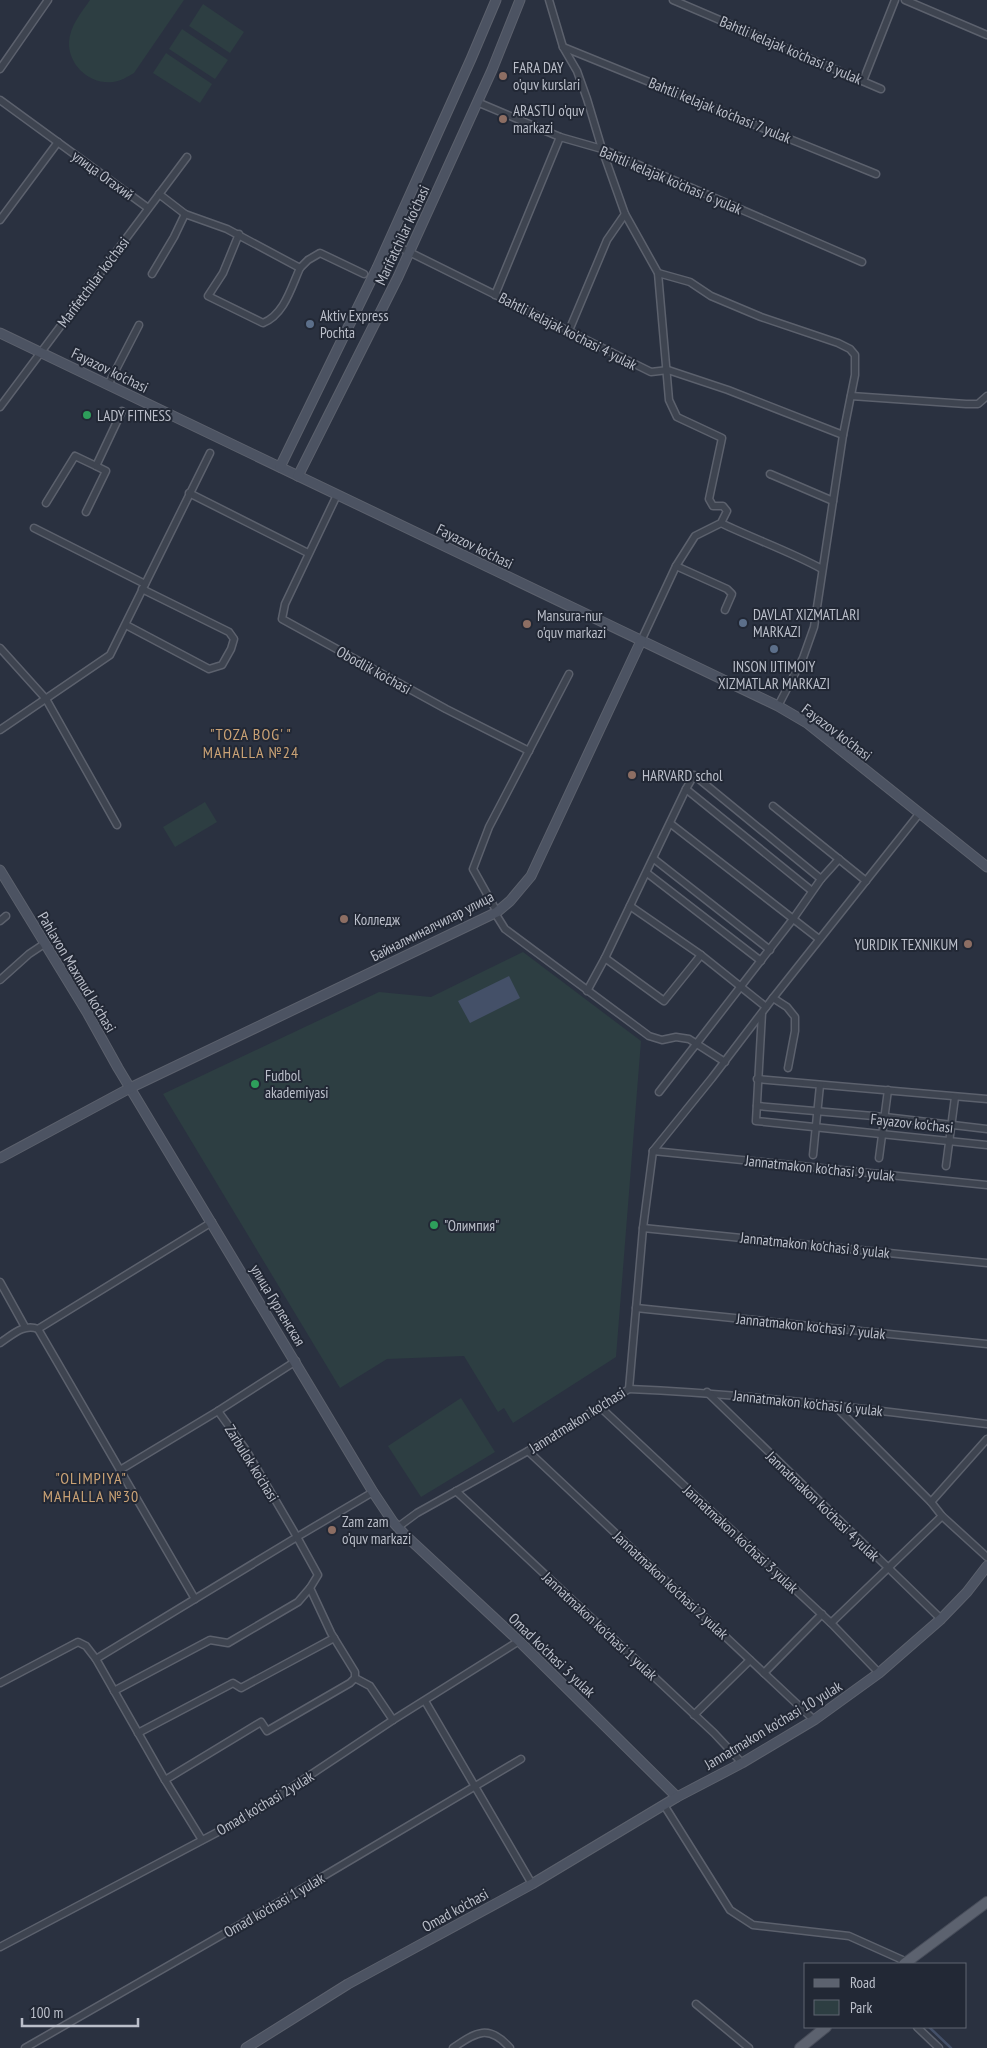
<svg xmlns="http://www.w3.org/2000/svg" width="987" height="2048" viewBox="0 0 987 2048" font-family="'PT Sans Narrow',sans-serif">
  <rect width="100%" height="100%" fill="#2a3140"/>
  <g fill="#2d3e42">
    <path d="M90 0H184L134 73C127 77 121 81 113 82 90 85 68 65 69 42 70 26 81 13 90 0Z"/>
    <path d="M203 4 244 32 230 53 189 26Z"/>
    <path d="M182 29 228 60 215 79 169 49Z"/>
    <path d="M166 53 212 84 200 103 153 73Z"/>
    <path d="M205 802 217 822 175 847 163 827Z"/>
    <path d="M523 952 641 1041 616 1357 513 1423 504 1408 498 1412 464 1356 387 1359 340 1388 163 1094 379 992 431 997Z"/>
    <path d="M461 1398 495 1452 421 1497 388 1446Z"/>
  </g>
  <path fill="#445068" d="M509 976 520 998 470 1023 458 1001Z"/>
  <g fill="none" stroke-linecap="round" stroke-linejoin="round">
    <path stroke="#445068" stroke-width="2.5" d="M929 2027 951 2048"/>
    <defs>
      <g id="street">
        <path d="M549 0 563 47 577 71 587 99 602 149 625 214 658 273 669 400 677 417 722 438 709 499 713 506H723L727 511 721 523 695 536 676 566 641 641"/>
        <path d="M673 0 881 89"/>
        <path d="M905 0 987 35"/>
        <path d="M563 47 876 174"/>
        <path d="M0 69 48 0"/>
        <path d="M863 81 895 0"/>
        <path d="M0 100 148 208"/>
        <path d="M477 102 560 137 602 149 862 262"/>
        <path d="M159 194 185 214"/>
        <path d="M0 220 58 142"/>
        <path d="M239 234 223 273 208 296 263 323C284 315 291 288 300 268"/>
        <path d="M389 242 651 372 668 370 728 390 843 435"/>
        <path d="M658 273 690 282 711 296 761 317 838 343 850 349 855 355V375L843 435 814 627 803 658 778 706"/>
        <path d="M152 274 174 237 185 214 227 229 300 268 308 260 320 253 364 274"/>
        <path d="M495 295 560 137"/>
        <path d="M568 333 607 240 625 214"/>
        <path d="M108 385 139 325"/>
        <path d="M851 396 966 404H978L987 396"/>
        <path d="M0 407 187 157"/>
        <path d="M770 474 833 501"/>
        <path d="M189 493 308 553"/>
        <path d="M337 495 285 604 282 619 446 709 529 751"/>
        <path d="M46 503 75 456 96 466 122 411"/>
        <path d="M86 512 106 471 96 466"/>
        <path d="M721 523C754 539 789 551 822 569"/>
        <path d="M34 528 145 584"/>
        <path d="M676 566 727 589 732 594 725 610"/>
        <path d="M126 625 209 669 222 665 231 649 234 639 229 632 142 589"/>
        <path d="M0 648 46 699 117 825"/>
        <path d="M0 730 110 655 210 453"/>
        <path d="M686 789 605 958 664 1001 701 955"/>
        <path d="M773 806 866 881"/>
        <path d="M671 824 819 939"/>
        <path d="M654 859 770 950"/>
        <path d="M647 873 761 961"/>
        <path d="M821 879 839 859"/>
        <path d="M630 906 701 955 766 1007"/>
        <path d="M497 912 473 869 489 827 569 674"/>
        <path d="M495 913 505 929 649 1036 662 1040 676 1037 689 1039 725 1062"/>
        <path d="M0 921 6 916"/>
        <path d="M0 980 29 954 44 944"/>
        <path d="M587 991 605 958"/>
        <path d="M773 998 787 1007 795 1017V1031L788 1068"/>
        <path d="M762 1013 756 1121 987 1145"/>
        <path d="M757 1079 987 1099"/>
        <path d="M659 1092 793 919 821 879 694 775 686 789 812 891"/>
        <path d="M757 1106 885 1117 987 1129"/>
        <path d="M653 1151 712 1078 773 998 919 814"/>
        <path d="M653 1151 987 1185"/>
        <path d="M813 1155 820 1085"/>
        <path d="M879 1158 888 1090"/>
        <path d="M946 1166 955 1097"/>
        <path d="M643 1228 987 1263"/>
        <path d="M0 1282 25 1327"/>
        <path d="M636 1308 987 1344"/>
        <path d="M38 1329 212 1222"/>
        <path d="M0 1343C12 1335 24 1323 38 1329L195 1599"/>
        <path d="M629 1389C749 1394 868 1409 987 1424"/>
        <path d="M707 1392 941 1619"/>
        <path d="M834 1405 931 1502 942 1516 987 1557"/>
        <path d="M600 1407 831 1623 879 1673"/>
        <path d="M218 1411 296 1361"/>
        <path d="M528 1451 814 1720"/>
        <path d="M456 1491 714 1733 742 1763"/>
        <path d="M931 1502 987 1439"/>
        <path d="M398 1527 417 1513 528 1451 629 1389 643 1228 653 1151"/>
        <path d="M831 1623 942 1516"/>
        <path d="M96 1659 297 1537 246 1450 218 1411 120 1470"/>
        <path d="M764 1673 822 1614"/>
        <path d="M355 1678 370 1686 393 1720"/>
        <path d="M0 1683 78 1642 86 1646 96 1659 165 1780 202 1840"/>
        <path d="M114 1691 210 1640 228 1643 298 1602 310 1588"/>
        <path d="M425 1701 532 1884"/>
        <path d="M694 1715 750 1660"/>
        <path d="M138 1733 233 1683 241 1688 334 1638"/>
        <path d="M165 1780 261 1722 267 1731 350 1683 355 1678V1672L331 1633 310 1588 318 1575 297 1537 373 1492"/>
        <path d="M664 1805 730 1910 753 1925 849 1936 907 1962"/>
        <path d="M0 1947 250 1815 393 1720 519 1641"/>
        <path d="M696 2004 749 2048"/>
        <path d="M917 2027 939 2048"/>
        <path d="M25 2048 295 1893 521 1759"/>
        <path d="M453 2048C476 2032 489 2024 510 2048"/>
      </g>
      <g id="secondary">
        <path d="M0 333 778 706 807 723 987 867"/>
        <path d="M280 467 377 268 471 59 496 0"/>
        <path d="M298 476 398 277 492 70 520 0"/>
        <path d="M0 870 88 1014 118 1068 373 1492 393 1522 405 1535 519 1641 677 1797"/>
        <path d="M0 1158 130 1088 497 912 510 901 531 876 641 641"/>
        <path d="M246 2048 348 1984 532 1884 677 1797 742 1763 814 1720 879 1673 941 1619 967 1592 987 1566"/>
      </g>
      <g id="primary">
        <path d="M904 1964 987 1902"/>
        <path d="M800 2048 826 2027"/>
      </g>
    </defs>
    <use href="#street" stroke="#5c616d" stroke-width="9"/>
    <use href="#secondary" stroke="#5c616d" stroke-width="11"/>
    <use href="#primary" stroke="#474c59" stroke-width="12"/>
    <use href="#street" stroke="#3e4450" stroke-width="6"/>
    <use href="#secondary" stroke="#4c5362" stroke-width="9"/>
    <use href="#primary" stroke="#5c626f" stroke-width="10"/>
  </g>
  <g fill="#8d6e63" stroke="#222835" stroke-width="2">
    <circle cx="503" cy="76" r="5"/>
    <circle cx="503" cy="119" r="5"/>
    <circle cx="527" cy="624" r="5"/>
    <circle cx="632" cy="775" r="5"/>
    <circle cx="344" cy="919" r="5"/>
    <circle cx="968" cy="944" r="5"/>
    <circle cx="332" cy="1530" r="5"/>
  </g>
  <g fill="#5c6f8a" stroke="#222835" stroke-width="2">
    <circle cx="310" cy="324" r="5"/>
    <circle cx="743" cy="623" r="5"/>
    <circle cx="774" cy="649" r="5"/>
  </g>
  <g fill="#2e9e5b" stroke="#222835" stroke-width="2">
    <circle cx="87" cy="415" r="5"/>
    <circle cx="255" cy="1084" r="5"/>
    <circle cx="434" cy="1225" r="5"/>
  </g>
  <g text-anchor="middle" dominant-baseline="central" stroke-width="4" stroke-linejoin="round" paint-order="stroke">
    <g font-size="15" fill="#bbbfca" stroke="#222835">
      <text transform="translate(791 50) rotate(23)">Bahtli kelajak ko'chasi 8 yulak</text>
      <text transform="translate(720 110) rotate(22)">Bahtli kelajak ko'chasi 7 yulak</text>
      <text transform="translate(103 175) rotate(36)">улица Огахий</text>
      <text transform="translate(671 180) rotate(23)">Bahtli kelajak ko'chasi 6 yulak</text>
      <text transform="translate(402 235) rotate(-65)">Marifatchilar ko'chasi</text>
      <text transform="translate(93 282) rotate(-53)">Marifetchilar ko'chasi</text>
      <text transform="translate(568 331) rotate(27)">Bahtli kelajak ko'chasi 4 yulak</text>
      <text transform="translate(110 370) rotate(26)">Fayazov ko'chasi</text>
      <text transform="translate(475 546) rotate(26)">Fayazov ko'chasi</text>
      <text transform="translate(374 670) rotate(29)">Obodlik ko'chasi</text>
      <text transform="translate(837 732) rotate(37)">Fayazov ko'chasi</text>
      <text transform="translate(432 926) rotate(-27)">Байналминалчилар улица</text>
      <text transform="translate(77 972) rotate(59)">Pahlavon Maxmud ko'chasi</text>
      <text transform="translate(912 1123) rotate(6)">Fayazov ko'chasi</text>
      <text transform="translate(820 1168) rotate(6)">Jannatmakon ko'chasi 9 yulak</text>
      <text transform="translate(815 1245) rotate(6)">Jannatmakon ko'chasi 8 yulak</text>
      <text transform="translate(278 1305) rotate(59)">улица Гурленская</text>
      <text transform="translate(811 1326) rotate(6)">Jannatmakon ko'chasi 7 yulak</text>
      <text transform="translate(808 1403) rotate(6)">Jannatmakon ko'chasi 6 yulak</text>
      <text transform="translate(577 1420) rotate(-32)">Jannatmakon ko'chasi</text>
      <text transform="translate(252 1463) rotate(58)">Zarbulok ko'chasi</text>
      <text transform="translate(823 1506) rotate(44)">Jannatmakon ko'chasi 4 yulak</text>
      <text transform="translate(741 1539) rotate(43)">Jannatmakon ko'chasi 3 yulak</text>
      <text transform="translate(671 1585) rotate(43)">Jannatmakon ko'chasi 2 yulak</text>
      <text transform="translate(600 1626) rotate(43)">Jannatmakon ko'chasi 1 yulak</text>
      <text transform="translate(552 1655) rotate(44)">Omad ko'chasi 3 yulak</text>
      <text transform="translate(773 1725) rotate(-31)">Jannatmakon ko'chasi 10 yulak</text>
      <text transform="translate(265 1803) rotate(-31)">Omad ko'chasi 2yulak</text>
      <text transform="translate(274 1905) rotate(-30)">Omad ko'chasi 1 yulak</text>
      <text transform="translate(455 1910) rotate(-29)">Omad ko'chasi</text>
    </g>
    <g font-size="15" fill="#bbbfca" stroke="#222835" text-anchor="start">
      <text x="513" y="67">FARA DAY<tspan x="513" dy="17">o'quv kurslari</tspan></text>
      <text x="513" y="110">ARASTU o'quv<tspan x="513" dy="17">markazi</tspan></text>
      <text x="320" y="315">Aktiv Express<tspan x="320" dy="17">Pochta</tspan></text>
      <text x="97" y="415">LADY FITNESS</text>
      <text x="753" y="614">DAVLAT XIZMATLARI<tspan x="753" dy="17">MARKAZI</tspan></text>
      <text x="537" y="615">Mansura-nur<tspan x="537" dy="17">o'quv markazi</tspan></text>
      <text x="774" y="666" text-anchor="middle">INSON IJTIMOIY<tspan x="774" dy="17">XIZMATLAR MARKAZI</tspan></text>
      <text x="642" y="775">HARVARD schol</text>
      <text x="354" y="919">Колледж</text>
      <text x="958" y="944" text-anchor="end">YURIDIK TEXNIKUM</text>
      <text x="265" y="1075">Fudbol<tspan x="265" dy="17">akademiyasi</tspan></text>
      <text x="444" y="1225">"Олимпия"</text>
      <text x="342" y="1521">Zam zam<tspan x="342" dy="17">o'quv markazi</tspan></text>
    </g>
    <g font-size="16" letter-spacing="1" fill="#caa275" stroke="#222835">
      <text x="251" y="734">"TOZA BOG' "<tspan x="251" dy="18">MAHALLA №24</tspan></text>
      <text x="91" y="1478">"OLIMPIYA"<tspan x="91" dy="18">MAHALLA №30</tspan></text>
    </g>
  </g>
  <rect x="804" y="1963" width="162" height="65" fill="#222835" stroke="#5f6471"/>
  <rect x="814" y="1979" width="25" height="8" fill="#5c626f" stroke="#5f6471"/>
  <text x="850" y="1988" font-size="15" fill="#bbbfca">Road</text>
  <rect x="814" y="2000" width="25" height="15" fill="#2d3e42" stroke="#5f6471"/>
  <text x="850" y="2013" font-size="15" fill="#bbbfca">Park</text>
  <path d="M22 2018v8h116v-8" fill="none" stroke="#bbbfca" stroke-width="2.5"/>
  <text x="30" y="2018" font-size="15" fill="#bbbfca" stroke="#222835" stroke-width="4" paint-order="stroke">100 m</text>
</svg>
